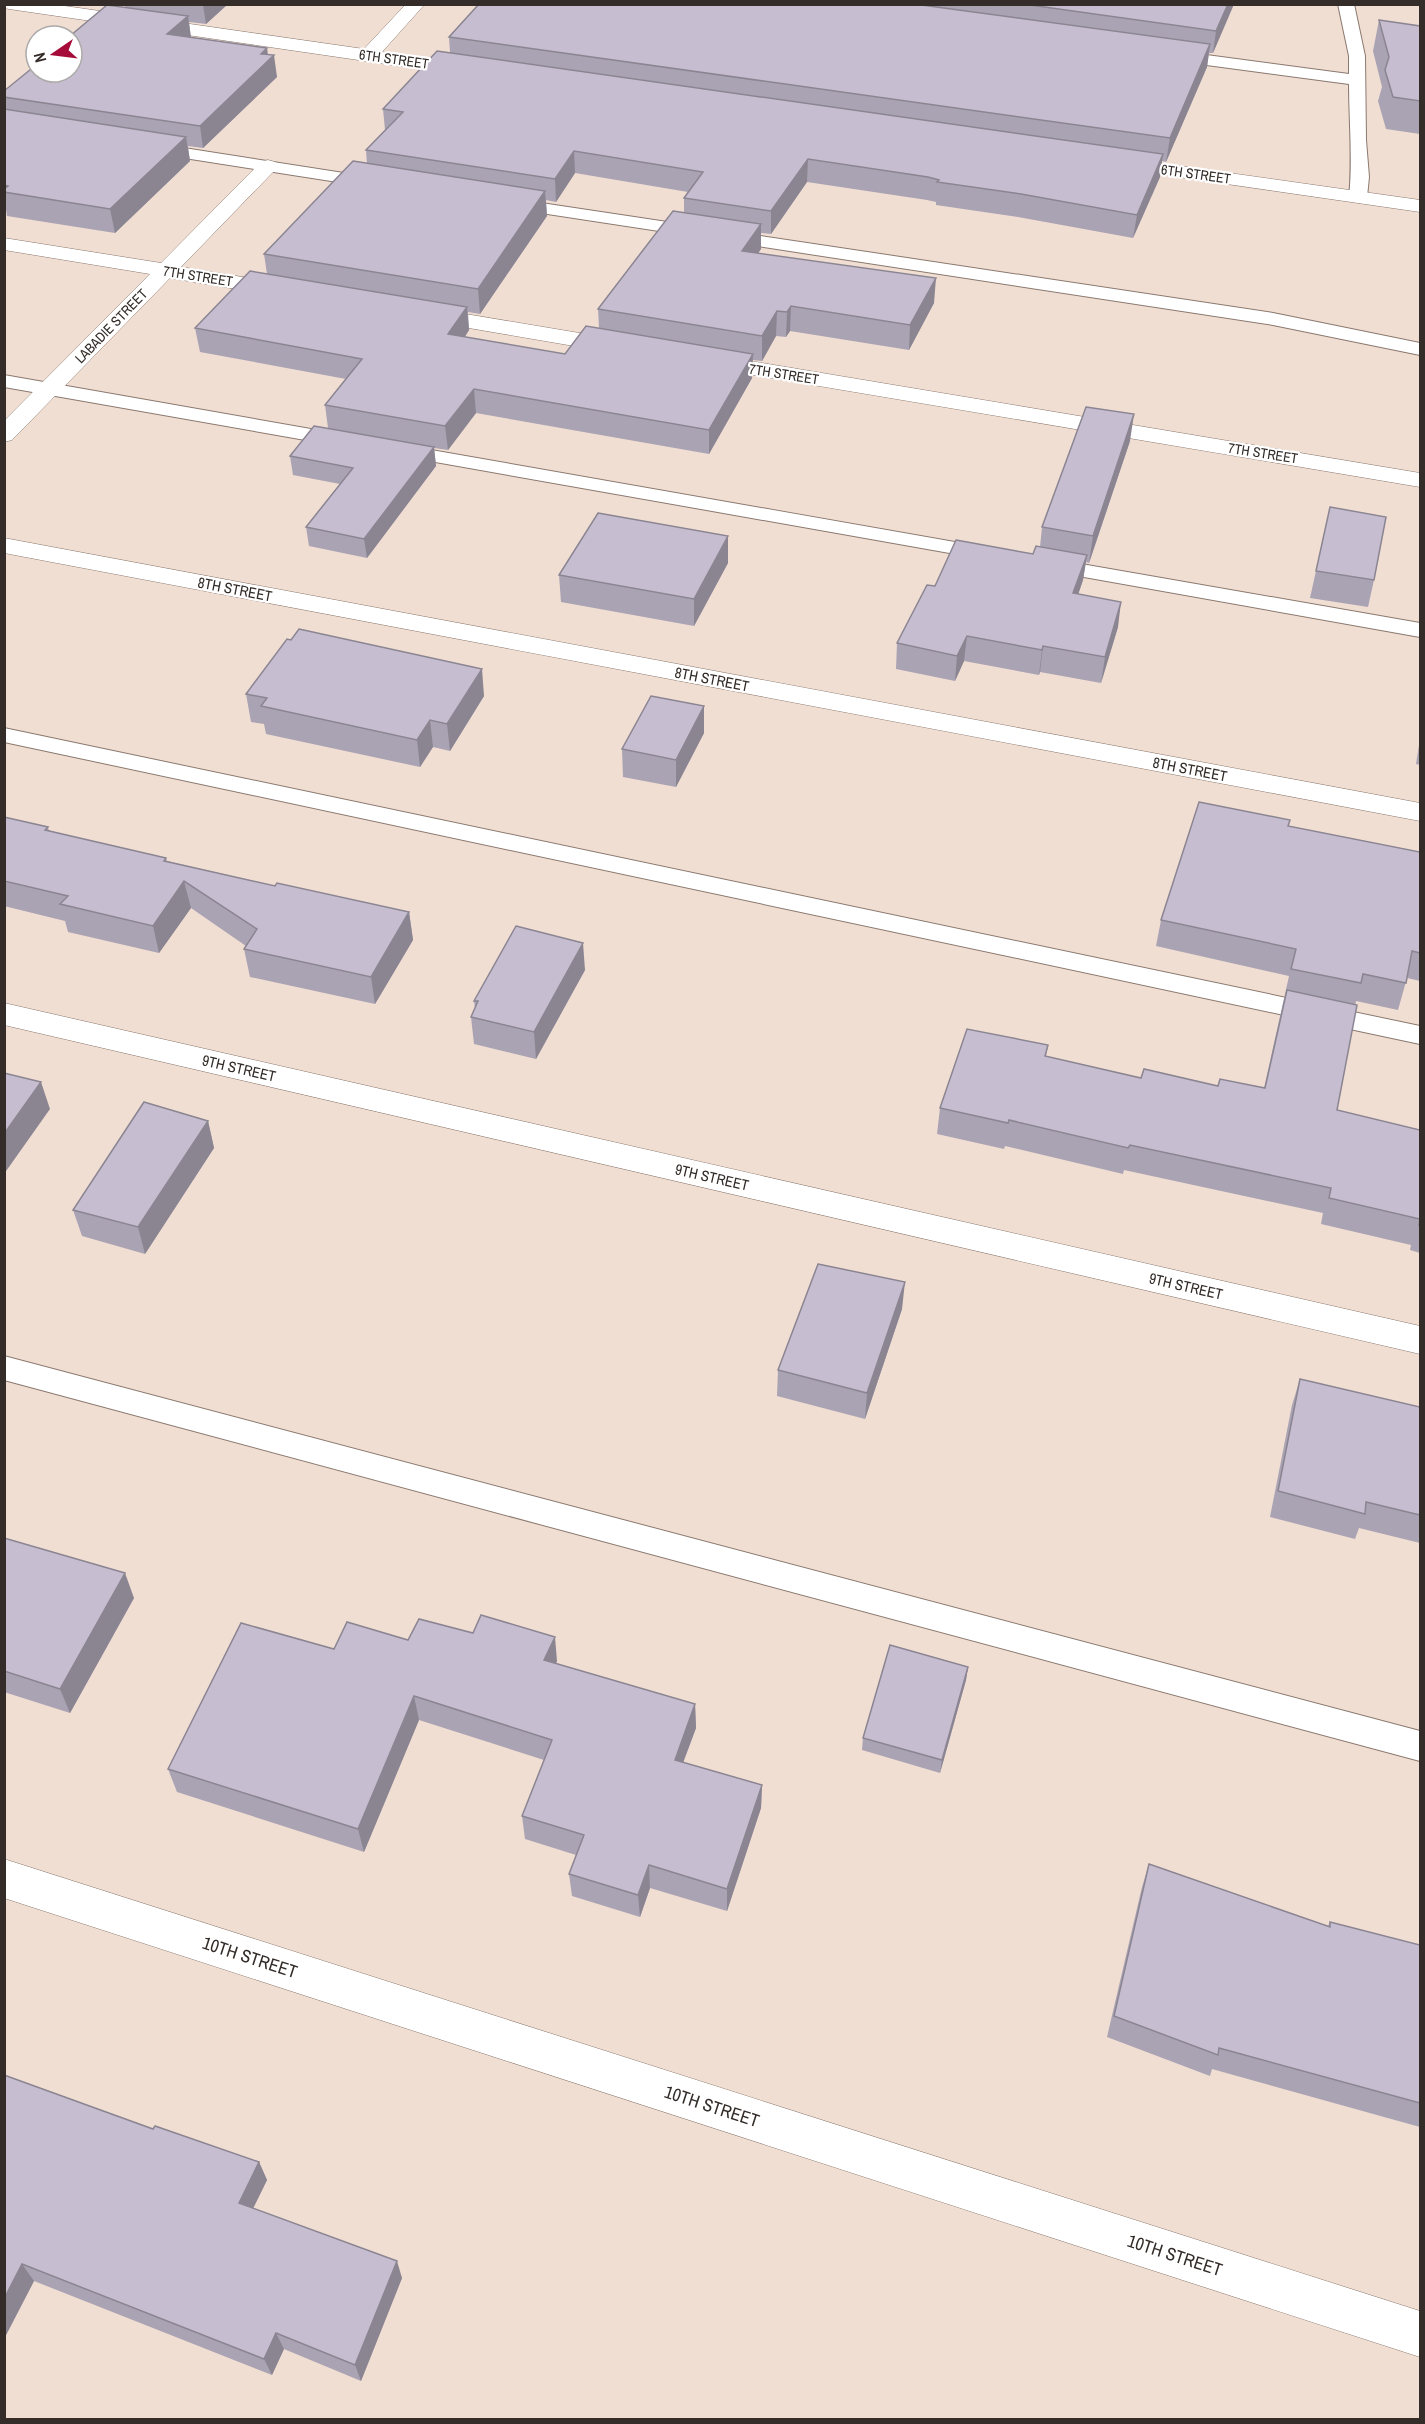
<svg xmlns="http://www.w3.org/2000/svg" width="1425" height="2424" viewBox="0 0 1425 2424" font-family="'Archivo Narrow',sans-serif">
  <rect width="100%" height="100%" fill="#f1ded3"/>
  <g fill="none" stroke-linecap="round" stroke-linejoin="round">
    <defs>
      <g id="lane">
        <path d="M1338 4H1354L1365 56 1366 140 1369 177 1367 197 1364 201H1352L1349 197C1353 161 1349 120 1349 84L1169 60 1161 55 1169 50 1349 74V56Z"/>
        <path d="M152 143 376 178 382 179 385 183 382 187 376 188 146 152 143 148 146 144Z"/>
        <path d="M508 198 1273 313 1420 343V355L1273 325 502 207 499 203 502 199Z"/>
        <path d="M4 375 345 435 352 437 355 441 352 445 345 447 4 387Z"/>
        <path d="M397 444 989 548 997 549 1000 554 997 559 989 560 390 454 387 450 390 446Z"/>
        <path d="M1047 558 1420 623V637L1039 569 1036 564 1039 559Z"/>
        <path d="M4 728 1420 1026V1044L4 742Z"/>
        <path d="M4 1356 1420 1731V1761L4 1380Z"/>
      </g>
      <g id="street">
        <path d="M4 4H51L364 49 406 4H425L382 52 468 64 475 66 477 70 475 74 468 76 9 9 4 8Z"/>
        <path d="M1116 157 1420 200V212L1109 167 1106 163 1109 159Z"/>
        <path d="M268 160 275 162 278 166 275 170 181 267 292 285 295 290 292 295 284 297 170 278 12 440 4 442V421L150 274 4 250V238L161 263 261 162Z"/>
        <path d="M424 307 621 340 629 342 632 347 629 352 621 354 416 319 413 314 416 309Z"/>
        <path d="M708 354 1420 473V487L700 366 697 361 700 356Z"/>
        <path d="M4 538 1420 803V821L4 553Z"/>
        <path d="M4 1003 1420 1326V1354L4 1025Z"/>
        <path d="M4 1859 1420 2311V2357L4 1898Z"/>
      </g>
    </defs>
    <use href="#lane" stroke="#8a796f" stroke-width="2"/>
    <use href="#street" stroke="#8a796f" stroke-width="1"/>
    <use href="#lane" fill="#fff" fill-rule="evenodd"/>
    <use href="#street" fill="#fff" fill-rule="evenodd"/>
  </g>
  <g fill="#aaa3b3" fill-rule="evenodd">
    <path d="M125 4H228L206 24 189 22 191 38 267 48 268 55 277 77 203 148 188 146 190 161 115 233 7 216 6 209H4V91L125 7Z"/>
    <path d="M479 4H1234L1213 53H1209L1207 67 1166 162 1162 161 1160 177 1133 238 1018 217 936 205V202L927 200 807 182 771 234 761 233V249L758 253 934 303 909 350 790 331 786 337 776 336 762 361 753 360 752 378 709 454 476 413 448 450 434 448 436 466 367 558 309 546 306 527 340 484 293 475 290 456 328 428 325 405 346 379 200 352 195 328 267 274 264 254 367 164 366 150 385 130 383 109 450 53 449 37ZM575 173 688 192 684 198V212L598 309 599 328 565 354 465 337 469 330 468 312 480 314 547 216 546 200 556 202Z"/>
    <path d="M1379 20 1420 26V134L1386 129 1378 101 1382 87 1373 51Z"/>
    <path d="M1130 441 1089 563 1086 562 1083 580 1078 594 1118 627 1101 683 1040 672 1039 675 964 661 955 681 896 669 897 643 935 586 1033 554 1040 547 1042 527Z"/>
    <path d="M1330 507 1374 580 1368 607 1310 598Z"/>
    <path d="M728 563 694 626 561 602 559 575Z"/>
    <path d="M246 694 484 696 450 751 433 747 420 767 266 734 264 724 251 722Z"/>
    <path d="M704 706V733L676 787 623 777 622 749Z"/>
    <path d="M1420 739V765L1416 764Z"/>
    <path d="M4 817 48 827 49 831 166 858 167 861 275 886 409 912 413 940 375 1004 250 977 244 949 246 946 191 908 159 953 68 932 65 921 4 906Z"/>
    <path d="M1288 826 1420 852V981L1407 978 1398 1010 1356 1001 1337 1110 1420 1130V1253L1410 1250 1411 1245 1321 1224 1323 1213 1124 1170 1123 1174 1005 1146 1004 1149 937 1134 940 1108 1048 1045 1046 1056 1141 1078 1218 1086 1264 1088 1289 976 1156 946 1161 920Z"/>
    <path d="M585 970 536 1059 474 1044 471 1017 475 1009 474 1001Z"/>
    <path d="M208 1121 214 1148 145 1254 82 1236 73 1210Z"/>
    <path d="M902 1309 865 1419 777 1396 778 1370Z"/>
    <path d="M1300 1379 1420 1407V1543L1359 1528 1355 1539 1270 1517 1292 1405Z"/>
    <path d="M4 1537 5 1538 134 1598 70 1713 4 1692Z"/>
    <path d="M408 1640 557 1661 556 1664 695 1704 696 1728 683 1763 762 1785 761 1808 727 1911 650 1888 640 1917 572 1896 569 1874 576 1855 525 1839 522 1816 544 1760 419 1720 364 1852 177 1792 168 1769 334 1649Z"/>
    <path d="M968 1667 966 1680 940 1773 862 1750 863 1738Z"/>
    <path d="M1149 1864 1328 1926 1330 1922 1420 1945V2127L1212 2069 1210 2076 1107 2037 1142 1887Z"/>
    <path d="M4 2075 153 2129 259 2162 267 2180 253 2208 402 2278 361 2381 284 2349 272 2375 34 2281 4 2339Z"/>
  </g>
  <g fill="#8b8592">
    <path d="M228 4 206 24 203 5Z"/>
    <path d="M1228 4H1234L1213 53 1216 31Z"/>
    <path d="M188 16 191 38 167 34Z"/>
    <path d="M1210 44 1207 67 1166 162 1170 138Z"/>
    <path d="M267 48 268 60 274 55 277 77 203 148 200 126Z"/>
    <path d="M186 137 190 161 115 233 110 209Z"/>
    <path d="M574 151 575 173 556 202 555 179Z"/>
    <path d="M1163 154 1160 177 1133 238 1137 215Z"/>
    <path d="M808 159 807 182 771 234V211Z"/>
    <path d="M545 191 547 216 480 314 478 289Z"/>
    <path d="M761 224V249L742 276V251Z"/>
    <path d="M936 278 934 303 909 350 910 325Z"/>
    <path d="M791 306 790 331 786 337 787 312Z"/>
    <path d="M467 307 469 330 451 358 448 334Z"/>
    <path d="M777 311 776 336 762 361V336Z"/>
    <path d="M753 354 752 378 709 454V430Z"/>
    <path d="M474 389 476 413 448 450 445 426Z"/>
    <path d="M1134 414 1130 441 1089 563 1093 536Z"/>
    <path d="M434 447 436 466 367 558 364 539Z"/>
    <path d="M728 536V563L694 626V599Z"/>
    <path d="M1087 555 1083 580 1070 619 1073 593Z"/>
    <path d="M1121 602 1118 627 1101 683 1105 657Z"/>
    <path d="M967 636 964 661 955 681 957 656Z"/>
    <path d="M1043 646 1040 672 1039 675 1042 650Z"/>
    <path d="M482 669 484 696 450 751 447 724Z"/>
    <path d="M704 706V733L676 787V760Z"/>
    <path d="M430 720 433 747 420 767 417 740Z"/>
    <path d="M184 881 191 908 159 953 153 926Z"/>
    <path d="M409 912 413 940 375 1004 371 977Z"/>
    <path d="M583 943 585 970 536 1059 534 1032Z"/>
    <path d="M41 1082 50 1109 4 1174V1134Z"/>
    <path d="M208 1121 214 1148 145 1254 138 1227Z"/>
    <path d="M905 1282 902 1309 865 1419 867 1393Z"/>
    <path d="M125 1573 134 1598 70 1713 60 1689Z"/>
    <path d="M555 1637 557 1661 546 1684 544 1660Z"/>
    <path d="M968 1667 966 1680 940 1773 942 1760Z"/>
    <path d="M414 1696 419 1720 364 1852 358 1829Z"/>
    <path d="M695 1704 696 1728 675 1784V1760Z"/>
    <path d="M762 1785 761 1808 727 1911V1889Z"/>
    <path d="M649 1865 650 1888 640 1917 638 1895Z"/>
    <path d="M259 2162 267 2180 247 2221 239 2203Z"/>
    <path d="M397 2261 402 2278 361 2381 355 2365Z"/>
    <path d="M22 2264 34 2281 4 2339V2299Z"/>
    <path d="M276 2333 284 2349 272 2375 264 2359Z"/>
  </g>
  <g fill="#c6bed0" stroke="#8b8592" stroke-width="1.5">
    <path d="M479 4H914L1210 44 1170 138 449 37Z"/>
    <path d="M1023 4H1228L1216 31Z"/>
    <path d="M107 5 188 16 167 34 267 48 261 54 274 55 200 126 4 97V91L36 65V72H72V36H70Z"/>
    <path d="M1379 20 1420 26V101L1393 97 1385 70 1389 57Z"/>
    <path d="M437 51 1163 154 1137 215 1021 194 937 182 939 180 928 177 808 159 771 211 684 198 703 172 574 151 555 179 366 150 403 112 383 109Z"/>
    <path d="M4 109 186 137 110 209 4 192V189L8 186 4 185Z"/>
    <path d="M353 161 545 191 478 289 264 254Z"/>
    <path d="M673 211 761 224 742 251 936 278 910 325 791 306 787 312 777 311 762 336 598 309Z"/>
    <path d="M250 271 467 307 448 334 565 354 586 326 753 354 709 430 474 389 445 426 325 405 362 359 195 328Z"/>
    <path d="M1086 407 1134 414 1093 536 1042 527Z"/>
    <path d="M314 426 434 447 364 539 306 527 353 468 290 456Z"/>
    <path d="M1330 507 1386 517 1374 580 1316 571Z"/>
    <path d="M598 513 728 536 694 599 559 575Z"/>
    <path d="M956 540 1033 554 1036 546 1087 555 1073 593 1121 602 1105 657 1043 646 1042 650 967 636 957 656 897 643 927 585 935 586Z"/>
    <path d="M299 629 482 669 447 724 430 720 417 740 261 706 267 698 246 694 287 639 291 640Z"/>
    <path d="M651 696 704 706 676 760 622 749Z"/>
    <path d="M1199 802 1290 820 1288 826 1420 852V953L1412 951 1406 983 1363 974 1361 983 1291 969 1296 949 1161 920Z"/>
    <path d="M4 817 48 827 45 830 166 858 164 861 275 886 277 883 409 912 371 977 244 949 257 929 184 881 153 926 60 904 68 896 4 881Z"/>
    <path d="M516 926 583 943 534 1032 471 1017 478 1001H474Z"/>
    <path d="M1287 990 1357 1005 1337 1110 1420 1130V1225H1419L1420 1219 1329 1198 1331 1188 1130 1145 1128 1148 1009 1120 1008 1123 940 1108 967 1029 1048 1045 1045 1056 1141 1078 1144 1069 1218 1086 1220 1079 1265 1088Z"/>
    <path d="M4 1073 41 1082 4 1134Z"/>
    <path d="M144 1102 208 1121 138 1227 73 1210Z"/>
    <path d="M818 1264 905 1282 867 1393 778 1370Z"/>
    <path d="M1300 1379 1420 1407V1515L1366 1502 1365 1514 1278 1491Z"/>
    <path d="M4 1538 125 1573 60 1689 4 1671Z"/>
    <path d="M481 1615 555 1637 544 1660 695 1704 675 1760 762 1785 727 1889 649 1865 638 1895 569 1874 584 1835 522 1816 552 1740 414 1696 358 1829 168 1769 241 1623 334 1649 347 1622 408 1640 419 1619 473 1633Z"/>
    <path d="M890 1645 968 1667 942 1760 863 1738Z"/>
    <path d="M1149 1864 1330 1927V1922L1420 1945V2103L1219 2048 1218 2055 1114 2016Z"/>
    <path d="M4 2075 153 2129 155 2126 259 2162 239 2203 397 2261 355 2365 276 2333 264 2359 22 2264 4 2299Z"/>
  </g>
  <g text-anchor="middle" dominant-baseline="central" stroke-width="4.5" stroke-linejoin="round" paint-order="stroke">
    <g font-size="14" fill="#332c28" stroke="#fff">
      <text transform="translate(394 59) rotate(8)">6TH STREET</text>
      <text transform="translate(1196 174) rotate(8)">6TH STREET</text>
      <text transform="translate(198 276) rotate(9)">7TH STREET</text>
      <text transform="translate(111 326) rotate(-46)">LABADIE STREET</text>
      <text transform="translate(784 374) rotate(9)">7TH STREET</text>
      <text transform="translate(1263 453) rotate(9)">7TH STREET</text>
    </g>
    <g font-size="15" fill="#332c28" stroke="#fff">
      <text transform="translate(235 589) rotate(11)">8TH STREET</text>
      <text transform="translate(712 679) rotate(11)">8TH STREET</text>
      <text transform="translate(1190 769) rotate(11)">8TH STREET</text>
      <text transform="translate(239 1068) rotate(13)">9TH STREET</text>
      <text transform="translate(712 1177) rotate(13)">9TH STREET</text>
      <text transform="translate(1186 1286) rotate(13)">9TH STREET</text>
    </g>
    <g font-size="18" fill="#332c28" stroke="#fff">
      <text transform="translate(250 1957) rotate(18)">10TH STREET</text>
      <text transform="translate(712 2106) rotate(18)">10TH STREET</text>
      <text transform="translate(1175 2255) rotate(18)">10TH STREET</text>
    </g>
  </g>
  <rect width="1425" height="2424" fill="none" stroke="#332c28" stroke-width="12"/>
  <g transform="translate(54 54) rotate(256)"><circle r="28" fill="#ffffff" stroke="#adaba9" stroke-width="1.5"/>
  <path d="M0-4.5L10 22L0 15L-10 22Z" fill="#a60c39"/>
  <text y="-9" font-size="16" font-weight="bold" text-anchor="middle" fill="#332c28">N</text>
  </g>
</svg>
